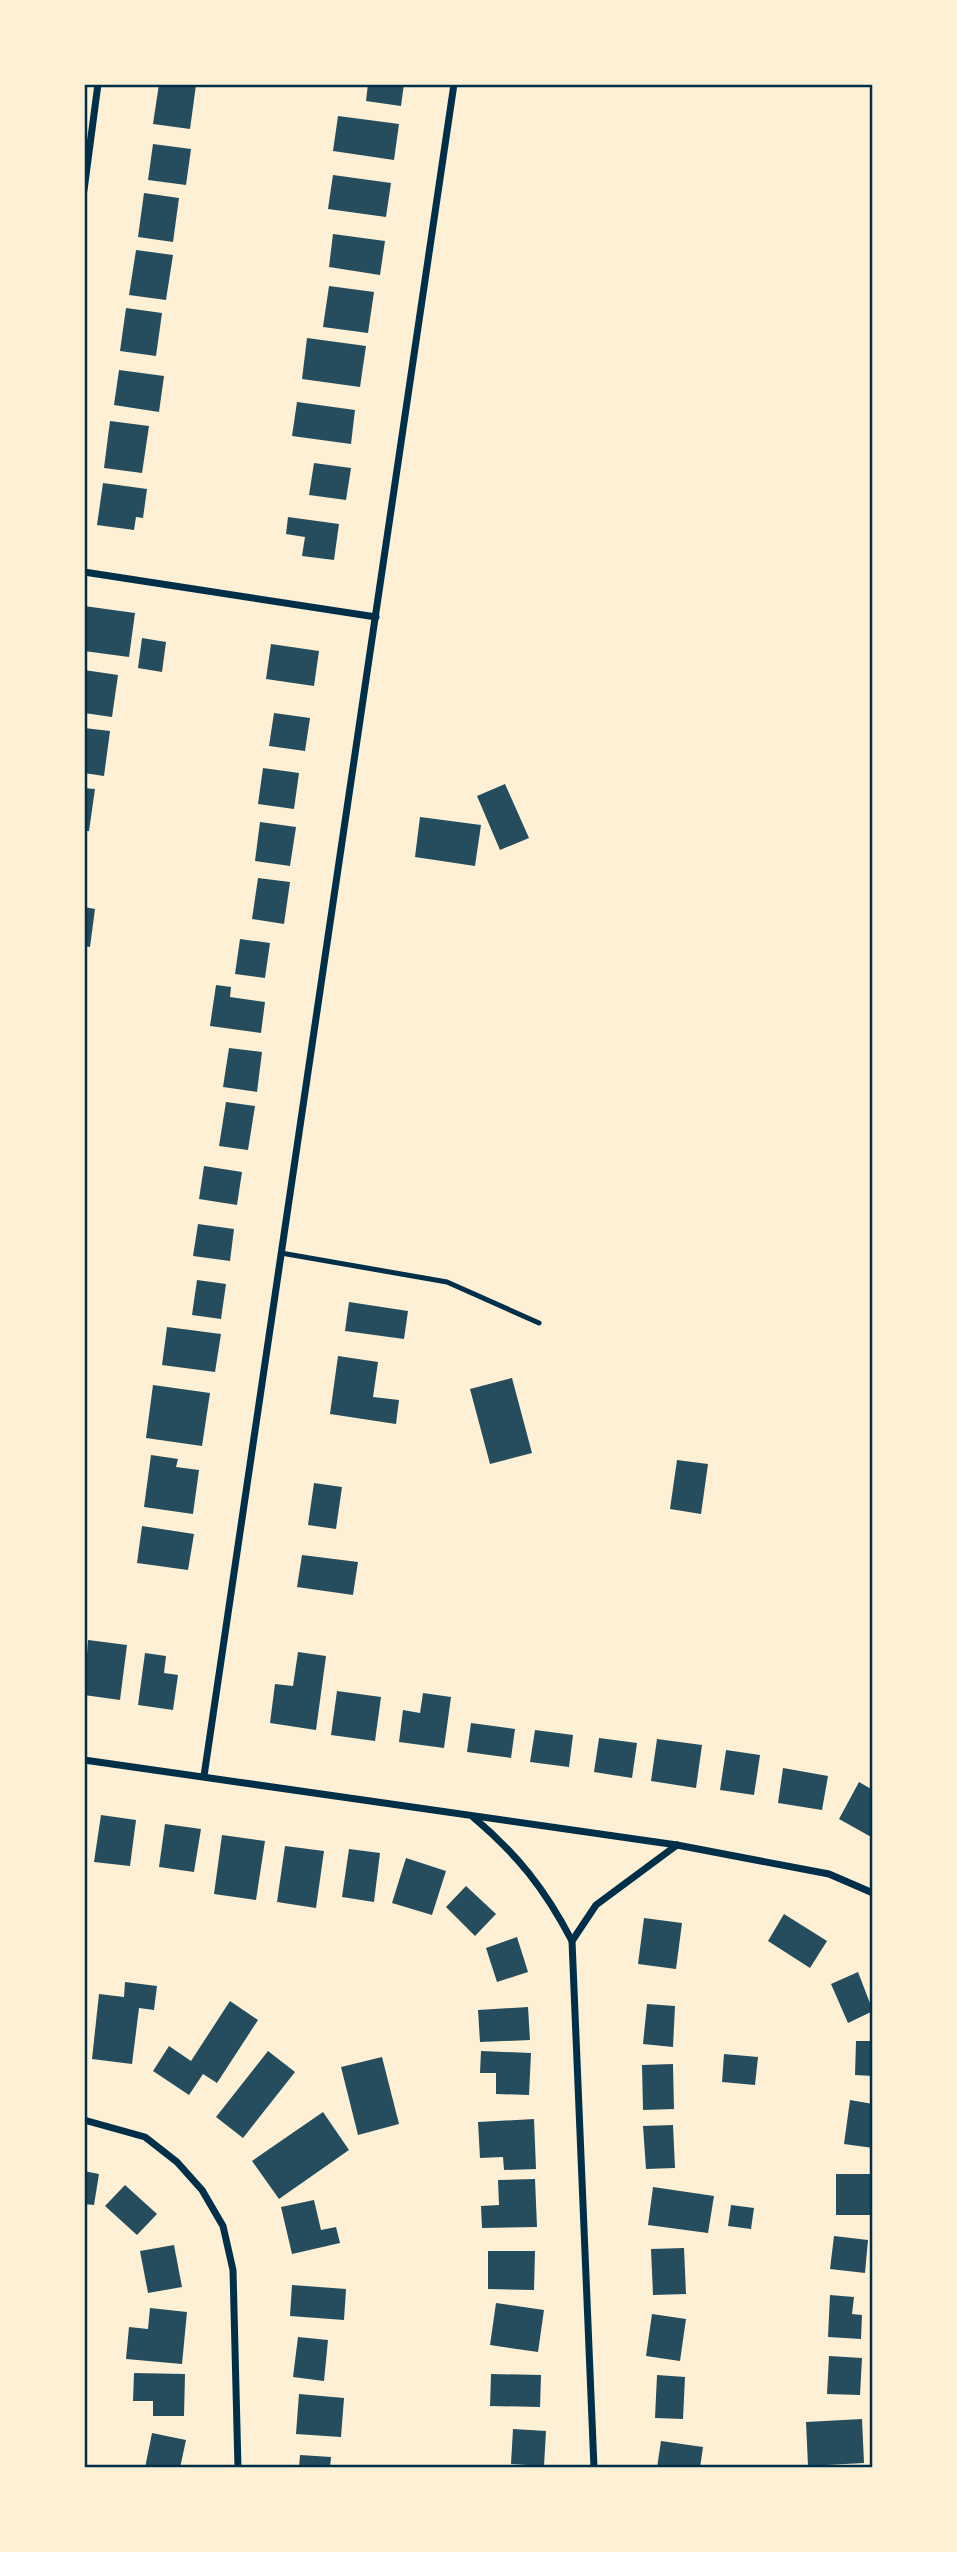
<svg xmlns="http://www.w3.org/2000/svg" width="957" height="2552" viewBox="0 0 957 2552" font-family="'Roboto Condensed',sans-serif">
  <rect width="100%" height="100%" fill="#fdf0d5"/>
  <g fill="#264d5e">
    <path d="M159 84 196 85 190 129 153 124Z"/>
    <path d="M368 84H404L401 106 366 101Z"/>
    <path d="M338 116 399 124 394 160 333 151Z"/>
    <path d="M153 144 191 149 186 185 148 180Z"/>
    <path d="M333 175 391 183 386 217 328 209Z"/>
    <path d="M144 193 179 198 173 242 138 237Z"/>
    <path d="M333 234 385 241 380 275 329 267Z"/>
    <path d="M136 250 173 255 166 300 129 295Z"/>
    <path d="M329 286 374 292 368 333 323 327Z"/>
    <path d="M126 308 162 313 156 356 120 351Z"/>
    <path d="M307 338 366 346 360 387 302 379Z"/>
    <path d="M119 370 164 376 159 412 114 405Z"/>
    <path d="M297 402 355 410 351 444 292 436Z"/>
    <path d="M110 421 149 426 142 473 104 468Z"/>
    <path d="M314 463 351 468 346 500 309 495Z"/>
    <path d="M103 483 147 489 143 518 136 517 134 530 97 525Z"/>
    <path d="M288 517 339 524 334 560 302 556 305 537 286 534Z"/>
    <path d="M84 606 135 613 129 657 84 651Z"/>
    <path d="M142 638 166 642 162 672 138 668Z"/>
    <path d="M271 644 319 651 314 686 266 679Z"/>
    <path d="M84 670 118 675 112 717 84 713Z"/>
    <path d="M274 713 310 718 305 751 269 746Z"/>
    <path d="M84 728 110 731 104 776 84 773Z"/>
    <path d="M263 768 299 773 294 809 258 804Z"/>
    <path d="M505 784 529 838 500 850 477 796Z"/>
    <path d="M84 788 95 789 89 831H84Z"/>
    <path d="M420 817 481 825 475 866 415 857Z"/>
    <path d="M260 822 296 827 290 866 255 861Z"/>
    <path d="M258 878 290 882 284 924 252 919Z"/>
    <path d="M84 907 95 909 90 947 84 946Z"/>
    <path d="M240 939 270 943 265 978 235 974Z"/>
    <path d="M216 985 231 987 230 997 265 1002 261 1033 210 1026Z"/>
    <path d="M229 1048 262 1052 257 1092 223 1087Z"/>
    <path d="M226 1102 255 1106 248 1150 219 1146Z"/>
    <path d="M204 1166 242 1172 237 1205 199 1199Z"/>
    <path d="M198 1224 234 1229 230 1261 193 1256Z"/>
    <path d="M197 1280 226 1284 221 1319 192 1315Z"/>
    <path d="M349 1302 408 1311 404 1339 345 1331Z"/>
    <path d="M167 1327 221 1334 215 1372 162 1365Z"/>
    <path d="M338 1356 378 1362 373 1397 399 1400 396 1424 330 1414Z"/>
    <path d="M512 1378 532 1453 490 1464 470 1389Z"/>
    <path d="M153 1385 210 1393 202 1446 146 1438Z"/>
    <path d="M151 1455 178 1459 176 1467 199 1470 193 1514 144 1507Z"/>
    <path d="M677 1460 708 1464 701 1514 670 1509Z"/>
    <path d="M314 1483 342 1487 336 1529 308 1525Z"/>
    <path d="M142 1526 194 1534 188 1570 137 1563Z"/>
    <path d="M302 1555 358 1562 353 1595 297 1587Z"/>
    <path d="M88 1640 127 1645 120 1700 84 1695Z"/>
    <path d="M298 1652 326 1656 316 1730 270 1723 275 1684 293 1686Z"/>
    <path d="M145 1653 166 1656 164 1673 178 1675 173 1710 138 1705Z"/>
    <path d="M337 1691 381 1697 375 1741 331 1735Z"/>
    <path d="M423 1693 451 1697 444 1748 399 1742 403 1710 420 1713Z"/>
    <path d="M471 1723 515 1729 511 1758 467 1752Z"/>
    <path d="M535 1730 573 1735 569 1767 530 1762Z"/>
    <path d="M599 1738 637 1743 632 1778 594 1772Z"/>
    <path d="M657 1739 702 1745 696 1788 651 1781Z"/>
    <path d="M726 1750 760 1755 754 1795 720 1790Z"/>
    <path d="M783 1768 828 1776 822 1810 778 1803Z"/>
    <path d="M859 1782 873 1790V1838L839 1819Z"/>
    <path d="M101 1815 136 1820 130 1866 94 1862Z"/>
    <path d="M165 1824 201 1829 194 1872 159 1867Z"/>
    <path d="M222 1835 265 1841 256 1900 214 1894Z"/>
    <path d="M285 1846 324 1851 316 1908 277 1902Z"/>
    <path d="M349 1849 380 1853 374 1902 342 1897Z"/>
    <path d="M406 1858 446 1871 432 1915 392 1903Z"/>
    <path d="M466 1886 496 1914 475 1936 446 1907Z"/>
    <path d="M784 1914 827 1941 810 1968 768 1941Z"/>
    <path d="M644 1918 682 1923 676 1969 638 1964Z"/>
    <path d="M517 1937 528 1972 497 1982 486 1948Z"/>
    <path d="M858 1972 873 2011 848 2023 831 1984Z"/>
    <path d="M125 1982 157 1986 154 2010 139 2008 132 2064 92 2059 99 1994 124 1997Z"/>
    <path d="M230 2001 258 2020 217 2083 203 2074 189 2095 153 2071 169 2046 191 2061Z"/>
    <path d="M647 2004 675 2006 673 2047 643 2044Z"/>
    <path d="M528 2007 530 2040 480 2042 478 2010Z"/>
    <path d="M856 2041H873V2076L855 2075Z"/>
    <path d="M268 2051 295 2072 243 2138 216 2117Z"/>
    <path d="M481 2051 531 2053 529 2095 496 2094V2073H480Z"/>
    <path d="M724 2054 758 2057 755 2085 722 2082Z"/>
    <path d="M382 2057 399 2124 358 2135 341 2067Z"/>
    <path d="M673 2064 674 2109 643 2110 642 2065Z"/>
    <path d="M850 2100 873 2104V2148L844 2144Z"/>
    <path d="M323 2112 349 2150 279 2199 252 2161Z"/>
    <path d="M534 2119 536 2169 504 2170 503 2157 480 2158 478 2122Z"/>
    <path d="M673 2125 675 2168 646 2169 643 2126Z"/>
    <path d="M84 2171 99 2174 94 2205 84 2204Z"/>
    <rect x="836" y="2174" width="37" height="41"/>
    <path d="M535 2179 537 2227 482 2228 481 2206 499 2205 498 2180Z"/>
    <path d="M125 2185 157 2214 137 2235 105 2206Z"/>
    <path d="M653 2187 714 2196 708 2233 648 2225Z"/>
    <path d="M314 2200 321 2230 336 2227 340 2243 292 2254 281 2207Z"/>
    <path d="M731 2205 754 2208 751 2229 728 2226Z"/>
    <path d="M834 2236 868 2240 865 2273 830 2269Z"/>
    <path d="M174 2245 182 2287 148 2293 140 2251Z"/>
    <path d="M684 2248 686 2294 653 2295 651 2249Z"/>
    <path d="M488 2251H535L534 2290 488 2289Z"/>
    <path d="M292 2285 346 2289 344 2320 290 2316Z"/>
    <path d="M830 2295 854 2297 852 2314 862 2315 861 2339 828 2337Z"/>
    <path d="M496 2303 544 2310 538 2352 490 2345Z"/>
    <path d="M150 2308 187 2312 182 2364 126 2359 129 2327 148 2329Z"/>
    <path d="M652 2314 686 2319 680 2361 646 2356Z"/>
    <path d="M298 2337 328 2340 324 2381 293 2377Z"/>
    <path d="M829 2356 862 2358 860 2395 827 2394Z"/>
    <path d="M134 2373 185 2374 184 2416H153V2401H133Z"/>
    <path d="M491 2374 541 2375 540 2407 490 2406Z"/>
    <path d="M657 2375 685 2377 683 2419 655 2418Z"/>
    <path d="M299 2394 344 2398 341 2437 296 2434Z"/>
    <path d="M862 2419 864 2463 808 2466 806 2422Z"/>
    <path d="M513 2429 546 2431 544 2466 511 2464Z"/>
    <path d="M152 2433 186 2440 180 2468H145Z"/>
    <path d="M661 2441 703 2447 700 2468H657Z"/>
    <path d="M300 2455 331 2457 330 2468H299Z"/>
  </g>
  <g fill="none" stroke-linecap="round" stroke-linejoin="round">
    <path stroke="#003049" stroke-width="5" d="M281 1253 447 1282 539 1323"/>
    <g stroke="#003049" stroke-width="7">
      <path d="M84 190 98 84"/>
      <path d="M84 572 376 617"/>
      <path d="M84 1760 677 1845 829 1874 873 1893"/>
      <path d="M204 1776 454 84"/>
      <path d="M473 1817C517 1854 545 1889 572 1941"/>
      <path d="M84 2120 145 2137 177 2162 202 2190 223 2226 233 2270 238 2468"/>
      <path d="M594 2468 572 1941 596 1905 677 1845"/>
    </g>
  </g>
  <rect width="957" height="2552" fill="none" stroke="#fdf0d5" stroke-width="172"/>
  <rect x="86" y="86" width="785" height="2380" fill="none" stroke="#003049" stroke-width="2.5"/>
</svg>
